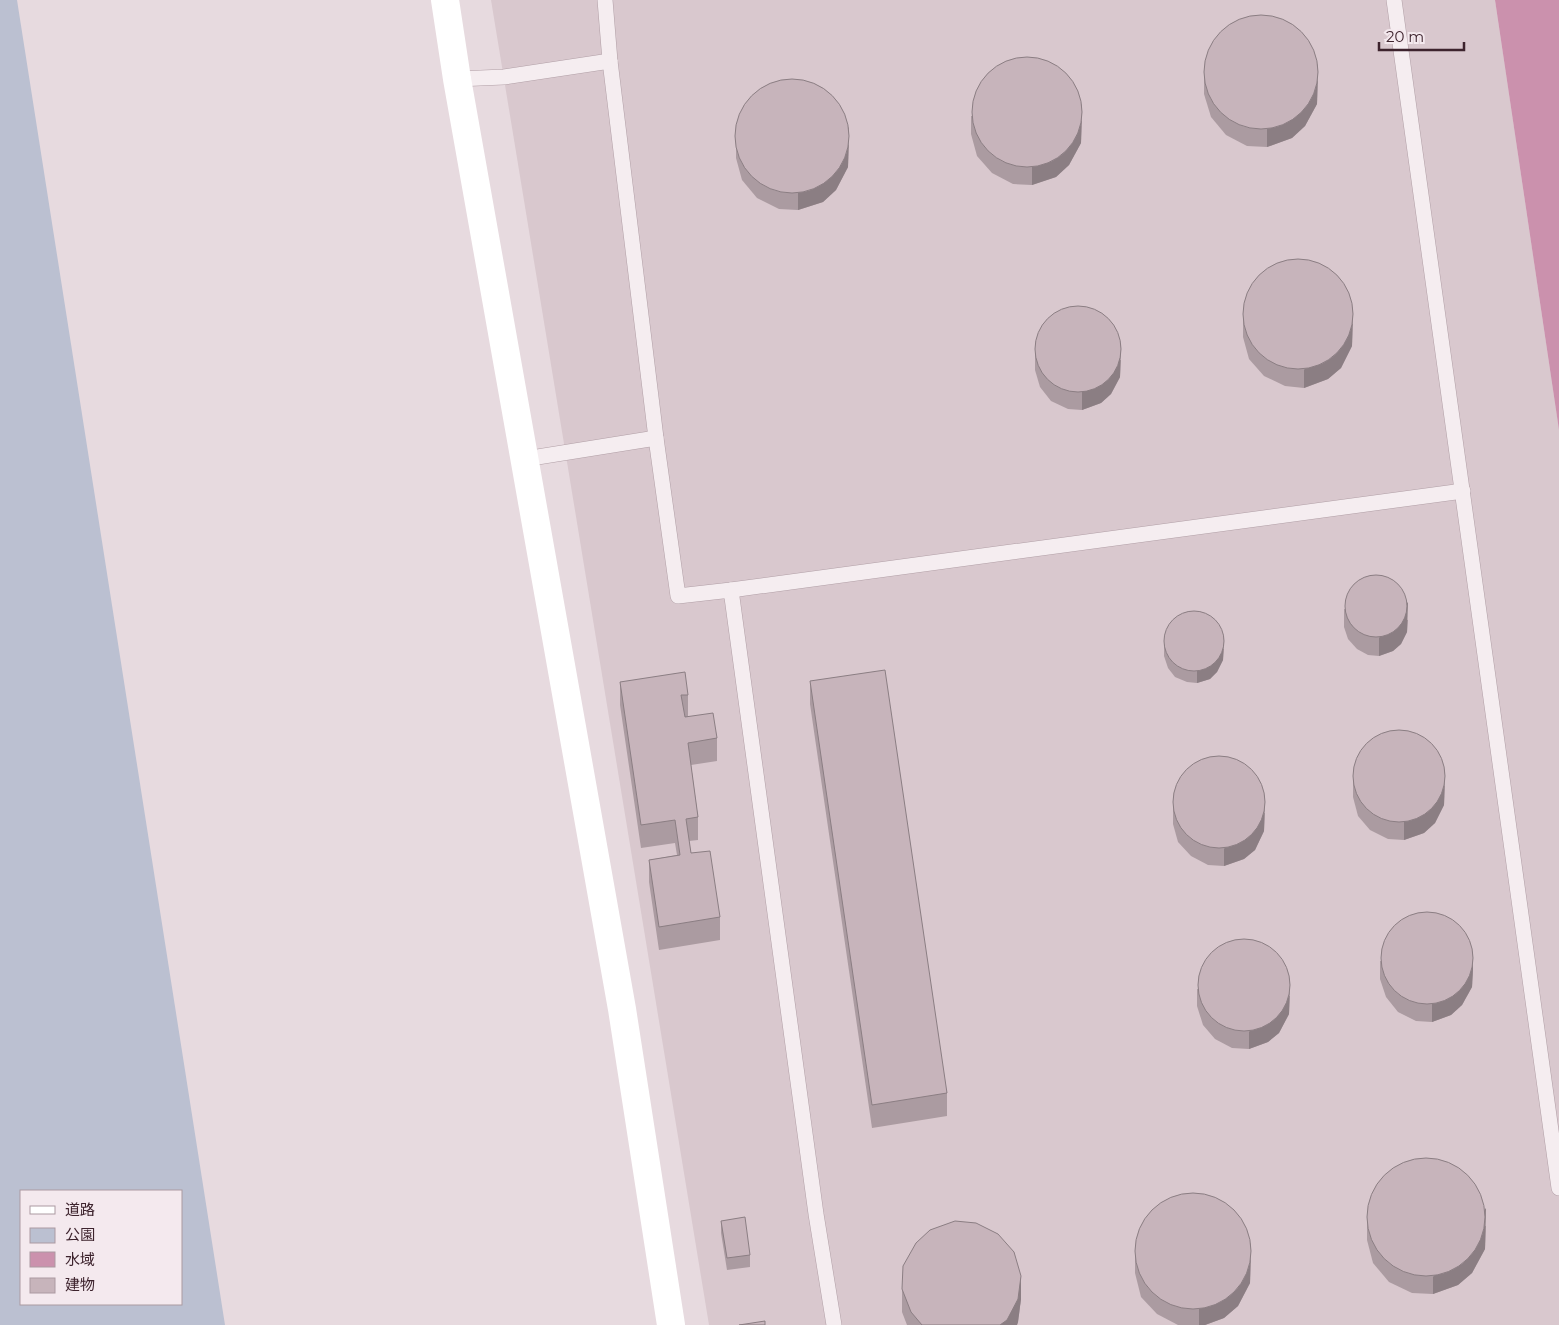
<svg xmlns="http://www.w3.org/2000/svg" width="1559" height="1325" viewBox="0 0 1559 1325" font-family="Montserrat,'Noto Sans JP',sans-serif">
  <rect width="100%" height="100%" fill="#e7dadf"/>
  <path fill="#d9c8ce" d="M491 0H1495L1559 430V1325H709Z"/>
  <path fill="#bbc0d1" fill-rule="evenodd" d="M0 0H17L225 1325H0ZM21 1191H181V1304H21Z"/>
  <path fill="#cb91ad" d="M1495 0H1559V430Z"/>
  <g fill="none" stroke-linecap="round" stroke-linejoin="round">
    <defs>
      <g id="lane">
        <path d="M605 0 610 61 656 438 678 596 731 590 816 1214 834 1325"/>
        <path d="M1394 0 1559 1188"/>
        <path d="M457 79 504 77 610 61"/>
        <path d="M525 459 656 438"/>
        <path d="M731 590 1463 491"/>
      </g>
    </defs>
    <use href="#lane" stroke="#b19fa6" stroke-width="16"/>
    <use href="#lane" stroke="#f5edf0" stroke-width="15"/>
    <path stroke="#fff" stroke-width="28" d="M445 0 457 79 622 1009 671 1325"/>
  </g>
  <g fill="#ab9ba1">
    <path d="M1204 77 1318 81 1317 104 1305 126 1292 138 1267 147 1247 146 1226 135 1211 117 1204 94Z"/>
    <path d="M971 116 1082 121 1081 143 1069 165 1056 177 1032 185 1013 184 992 173 977 156 971 134Z"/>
    <path d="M736 140 849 145 848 167 836 190 823 202 798 210 779 209 757 198 742 180 736 158Z"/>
    <path d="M1243 319 1353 324 1352 346 1341 368 1328 379 1304 388 1285 386 1264 376 1249 359 1243 337Z"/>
    <path d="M1035 353 1121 360 1120 377 1111 394 1101 403 1082 410 1068 409 1051 401 1040 387 1035 370Z"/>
    <path d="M1344 609 1408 620 1407 632 1401 644 1393 651 1379 656 1368 655 1357 649 1348 639 1344 627Z"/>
    <path d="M1164 644 1224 649 1223 660 1217 672 1210 679 1197 683 1187 682 1175 677 1168 668 1164 656Z"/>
    <path d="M810 681 947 1093V1116L872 1128 810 704Z"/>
    <path d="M620 682 688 695V716L717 738V761L691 765 698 817V840L689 841 691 853 720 917V940L659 950 649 882V860L677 855 675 843 641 848 620 705Z"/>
    <path d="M1353 779 1445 786 1444 805 1435 823 1424 833 1404 840 1388 839 1370 830 1358 816 1353 797Z"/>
    <path d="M1173 806 1265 813 1264 831 1255 850 1244 859 1224 866 1208 865 1191 856 1178 842 1173 824Z"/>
    <path d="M1380 961 1473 969 1472 987 1462 1005 1451 1015 1432 1022 1416 1021 1398 1012 1386 997 1380 979Z"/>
    <path d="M1197 989 1290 996 1289 1014 1279 1033 1268 1042 1249 1049 1232 1048 1215 1039 1203 1025 1197 1006Z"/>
    <path d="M721 1221 750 1255V1267L727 1270 721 1233Z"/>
    <path d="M1367 1222 1486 1226 1485 1249 1472 1273 1458 1285 1433 1294 1412 1293 1389 1282 1373 1263 1367 1240Z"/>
    <path d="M1135 1256 1251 1260 1250 1283 1238 1306 1224 1318 1205 1325H1178L1157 1314 1141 1297 1135 1273Z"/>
    <path d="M902 1289 1021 1299 1018 1322 1017 1325H907L902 1312Z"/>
  </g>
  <g fill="#8b7e83">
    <path d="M1318 64 1317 104 1305 126 1292 138 1267 147V129Z"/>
    <path d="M1082 104 1081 143 1069 165 1056 177 1032 185V167Z"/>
    <path d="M849 127 848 167 836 190 823 202 798 210V193Z"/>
    <path d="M1353 307 1352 346 1341 368 1328 379 1304 388V370Z"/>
    <path d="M1121 343 1120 377 1111 394 1101 403 1082 410V392Z"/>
    <path d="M1408 602 1407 632 1401 644 1393 651 1379 656V638Z"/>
    <path d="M1224 637 1223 660 1217 672 1210 679 1197 683V671Z"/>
    <path d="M1445 769 1444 805 1435 823 1424 833 1404 840V822Z"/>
    <path d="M1265 795 1264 831 1255 850 1244 859 1224 866V849Z"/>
    <path d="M1473 951V969L1472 987 1462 1005 1451 1015 1432 1022V1004Z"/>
    <path d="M1290 978 1289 1014 1279 1033 1268 1042 1249 1049V1032Z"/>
    <path d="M1486 1208 1485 1249 1472 1273 1458 1285 1433 1294V1277Z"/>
    <path d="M1251 1243 1250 1283 1238 1306 1224 1318 1205 1325H1199V1309Z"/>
    <path d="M1021 1276V1299L1018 1322 1017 1325H1000Z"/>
  </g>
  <g fill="#c7b4bb" stroke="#8b7e83">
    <circle cx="1261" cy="72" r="57"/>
    <circle cx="1027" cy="112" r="55"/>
    <circle cx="792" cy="136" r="57"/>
    <circle cx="1298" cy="314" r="55"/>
    <circle cx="1078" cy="349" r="43"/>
    <circle cx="1376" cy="606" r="31"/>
    <circle cx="1194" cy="641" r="30"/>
    <path d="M885 670 947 1093 872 1105 810 681Z"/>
    <path d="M685 672 688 695H681L685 717 713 713 717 738 688 743 698 817 686 819 691 853 710 851 720 917 659 927 649 860 680 855 675 820 641 825 620 682Z"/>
    <circle cx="1399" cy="776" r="46"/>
    <circle cx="1219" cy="802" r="46"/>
    <circle cx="1427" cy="958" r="46"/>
    <circle cx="1244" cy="985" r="46"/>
    <circle cx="1426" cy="1217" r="59"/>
    <circle cx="1193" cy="1251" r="58"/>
    <path d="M745 1217 750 1255 727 1258 721 1221Z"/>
    <path d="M955 1221 976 1223 998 1234 1014 1252 1021 1276 1018 1299 1007 1320 1000 1325H922L911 1312 902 1289 903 1266 916 1243 930 1230Z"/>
    <path d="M765 1321V1325H739Z"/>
  </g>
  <rect x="20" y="1190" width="162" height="115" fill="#f4e9ee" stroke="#ab9aa1"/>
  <rect x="30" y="1206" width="25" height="8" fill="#ffffff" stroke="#ab9aa1"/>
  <text x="65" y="1215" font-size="15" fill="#3d232d">道路</text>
  <rect x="30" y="1228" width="25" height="15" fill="#bbc0d1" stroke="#ab9aa1"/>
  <text x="65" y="1240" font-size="15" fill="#3d232d">公園</text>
  <rect x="30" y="1252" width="25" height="15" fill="#cb91ad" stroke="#ab9aa1"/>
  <text x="65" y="1265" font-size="15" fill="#3d232d">水域</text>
  <rect x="30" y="1278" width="25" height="15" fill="#c7b4bb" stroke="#ab9aa1"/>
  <text x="65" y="1290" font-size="15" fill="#3d232d">建物</text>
  <path d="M1379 42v8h85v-8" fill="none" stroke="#3d232d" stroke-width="2.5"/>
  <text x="1386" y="42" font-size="15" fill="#3d232d" stroke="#f4e9ee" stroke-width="4" paint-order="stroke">20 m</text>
</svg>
